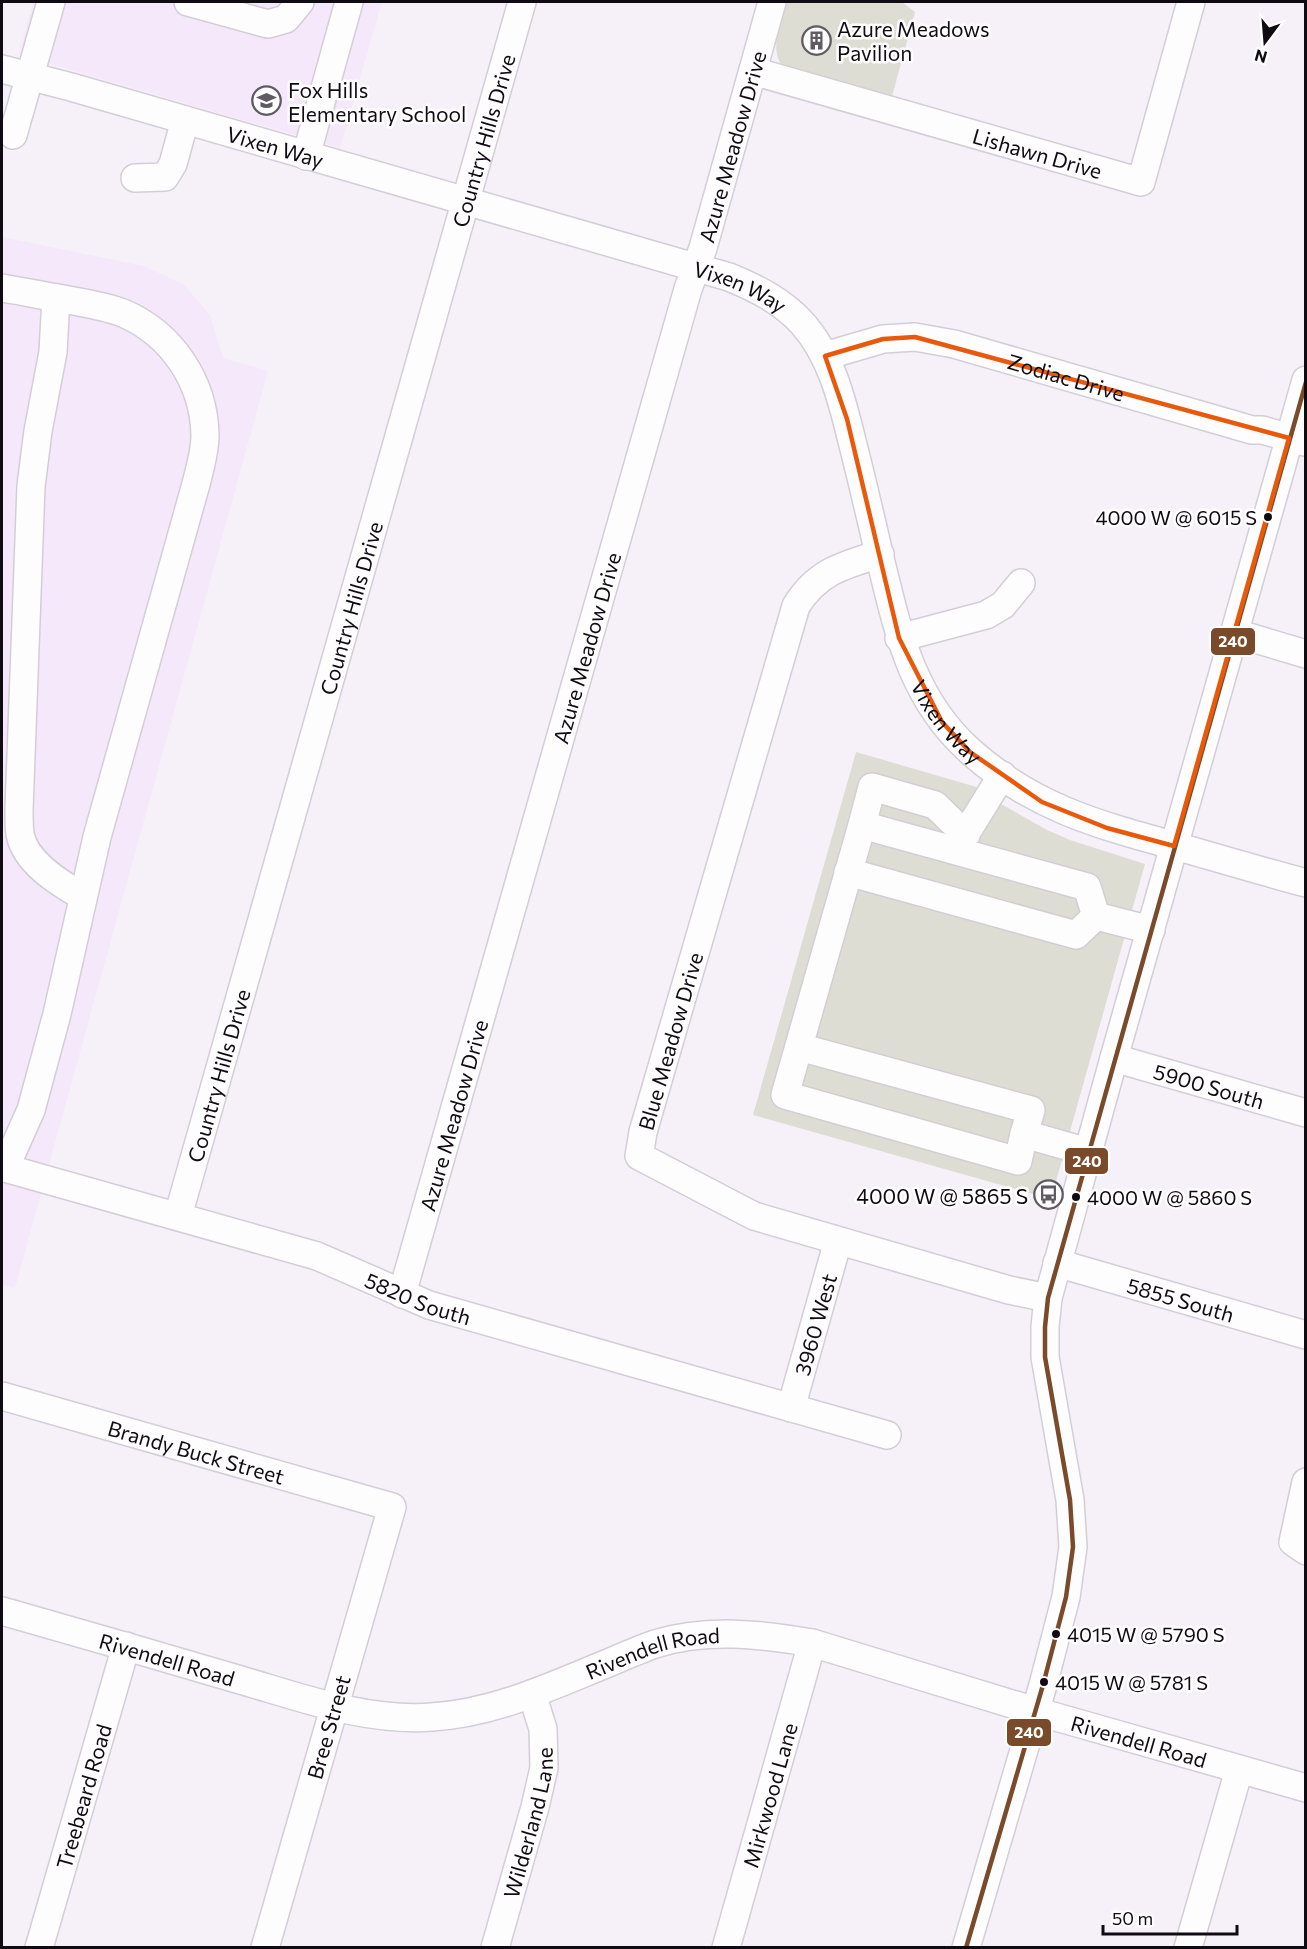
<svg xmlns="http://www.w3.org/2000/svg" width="1307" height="1949" viewBox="0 0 1307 1949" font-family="Commissioner,sans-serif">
  <rect width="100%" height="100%" fill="#f6f0f8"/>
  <g fill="#f5e8fb">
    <path d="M33 2H382L340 148 19 55Z"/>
    <path d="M2 237 144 266 184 285 210 315 223 358 268 371 15 1288 2 1285Z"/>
  </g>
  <g fill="#ddddd3">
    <path d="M787 2H902L915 12 891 100 784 69C768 49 781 24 787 2Z"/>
    <path d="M856 752 980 788 1001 804 1047 830 1070 840 1145 864 1051 1199 753 1115Z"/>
  </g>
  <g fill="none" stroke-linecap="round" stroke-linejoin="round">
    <defs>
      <g id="minor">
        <path d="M188 2 268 24 286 19 300 2"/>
        <path id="s1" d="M2 69 71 87 729 277C756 288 782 301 802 323 831 355 842 400 852 441 862 480 871 519 880 558 898 631 911 698 970 751 1031 806 1095 824 1172 845 1217 858 1261 871 1306 883"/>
        <path id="s2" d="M753 71 1141 182 1191 2"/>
        <path d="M13 135 51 2"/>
        <path d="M306 156 349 2"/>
        <path d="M135 178 165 177 173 164 185 120"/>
        <path d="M2 288C26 292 50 297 74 301 90 304 107 307 123 313 172 334 204 382 205 435 205 452 200 468 196 484L97 837 57 1014 31 1110 5 1168 2 1167"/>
        <path d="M56 298 53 352 38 431 31 486 19 810C19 818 19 826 20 834 25 862 59 883 82 896"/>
        <path id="s3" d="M825 356 883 339 915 337 954 344 1252 430H1262L1305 442"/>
        <path d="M880 554C843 565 817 572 796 606L643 1132 639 1156 754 1216 1009 1290 1048 1298"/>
        <path d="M1235 633 1306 654"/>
        <path d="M899 638 986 615 1003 605 1021 583"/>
        <path d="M862 825 872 787 935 805 966 835"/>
        <path d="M957 848 1002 775"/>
        <path d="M848 872 1076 935 1096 916"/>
        <path d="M799 1047 1031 1110 1024 1134"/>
        <path id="s4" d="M1114 1058 1306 1113"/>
        <path d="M1088 1152 1024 1134 1018 1161 785 1095 862 825 1087 887 1096 916 1151 930"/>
        <path id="s5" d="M5 1168 317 1256 429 1305 887 1435"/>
        <path id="s6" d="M178 1216 522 2"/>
        <path id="s7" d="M1057 1263 1306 1335"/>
        <path id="s8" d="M402 1294 688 289 703 248 772 2"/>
        <path id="s9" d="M2 1396 392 1507 265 1948"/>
        <path id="s10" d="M791 1408 838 1241"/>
        <path d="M1306 1482 1293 1542 1306 1551"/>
        <path id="s11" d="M2 1611C80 1633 159 1656 237 1679 300 1697 365 1722 432 1717 496 1713 554 1685 613 1661 627 1655 641 1649 655 1644 706 1628 761 1634 812 1643L1035 1711 1306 1788"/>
        <path id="s12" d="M39 1948 126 1646"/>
        <path id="s13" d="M495 1948 535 1807 544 1768 543 1729 532 1694"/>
        <path id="s14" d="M726 1948 812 1643"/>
        <path d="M966 1948 1043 1685 1066 1597 1073 1547 1070 1500 1045 1357V1327L1048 1298 1114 1058 1306 380"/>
        <path d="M1188 1948 1239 1770"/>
      </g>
    </defs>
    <use href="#minor" stroke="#d3ced6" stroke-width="30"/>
    <use href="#minor" stroke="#fefdfe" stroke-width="27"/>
    <defs>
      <path id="bus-1" d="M966 1948 1043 1685 1066 1597 1073 1547 1070 1500 1045 1357V1327L1048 1298 1306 382"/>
    </defs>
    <use href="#bus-1" stroke="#fefefe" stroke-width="9"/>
    <use href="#bus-1" stroke="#7a4b2a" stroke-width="4.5"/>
  </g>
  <path fill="none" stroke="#e8590c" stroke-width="4.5" stroke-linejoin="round" d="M915 337 1289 438 1174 846 1107 828 1042 802 970 752 942 722 899 638 847 419 825 356 883 339Z"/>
  <defs>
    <symbol id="building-ring" viewBox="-11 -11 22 22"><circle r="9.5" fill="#fefefe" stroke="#605b62" stroke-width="1.5"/><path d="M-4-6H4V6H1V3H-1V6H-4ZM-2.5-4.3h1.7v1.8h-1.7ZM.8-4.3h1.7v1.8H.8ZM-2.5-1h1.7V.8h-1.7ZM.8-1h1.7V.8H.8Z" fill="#605b62"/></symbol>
    <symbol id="school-ring" viewBox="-11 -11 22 22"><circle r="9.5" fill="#fefefe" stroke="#605b62" stroke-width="1.5"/><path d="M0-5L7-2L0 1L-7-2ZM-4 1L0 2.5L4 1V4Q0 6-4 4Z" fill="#605b62"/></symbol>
    <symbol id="bus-ring" viewBox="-11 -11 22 22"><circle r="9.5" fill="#fefefe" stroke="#605b62" stroke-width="1.5"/><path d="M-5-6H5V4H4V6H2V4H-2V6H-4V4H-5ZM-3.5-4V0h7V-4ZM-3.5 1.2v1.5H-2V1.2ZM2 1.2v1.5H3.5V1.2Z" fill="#605b62"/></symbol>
  </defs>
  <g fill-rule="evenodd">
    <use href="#building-ring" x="800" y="24" width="33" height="33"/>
    <use href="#school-ring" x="250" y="84" width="33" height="33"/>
    <use href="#bus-ring" x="1032" y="1178" width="33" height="33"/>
  </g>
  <g fill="#100b12" stroke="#fefefe" stroke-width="2">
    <circle cx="1268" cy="517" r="5"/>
    <circle cx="1076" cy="1197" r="5"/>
    <circle cx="1056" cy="1634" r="5"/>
    <circle cx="1044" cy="1682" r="5"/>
  </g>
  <g text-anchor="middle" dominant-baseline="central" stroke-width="5" stroke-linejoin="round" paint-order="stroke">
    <g font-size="20" fill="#100b12" stroke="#fefefe" text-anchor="start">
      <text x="1257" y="517" text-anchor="end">4000 W @ 6015 S</text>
      <text x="1087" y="1197">4000 W @ 5860 S</text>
      <text x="1067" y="1634">4015 W @ 5790 S</text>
      <text x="1055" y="1682">4015 W @ 5781 S</text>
    </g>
    <g font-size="21" fill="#100b12" stroke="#fefefe" text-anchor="start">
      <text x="837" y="28">Azure Meadows<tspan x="837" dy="24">Pavilion</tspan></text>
      <text x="288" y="89">Fox Hills<tspan x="288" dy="24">Elementary School</tspan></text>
      <text x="1028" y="1195" text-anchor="end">4000 W @ 5865 S</text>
    </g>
    <g font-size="21" fill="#100b12" stroke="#fefefe">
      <text stroke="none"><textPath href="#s6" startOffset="1118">Country Hills Drive</textPath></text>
      <text stroke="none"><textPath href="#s1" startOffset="284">Vixen Way</textPath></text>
      <text stroke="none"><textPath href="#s8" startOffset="1194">Azure Meadow Drive</textPath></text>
      <text stroke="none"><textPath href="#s2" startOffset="296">Lishawn Drive</textPath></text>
      <text stroke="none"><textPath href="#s1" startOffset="770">Vixen Way</textPath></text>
      <text stroke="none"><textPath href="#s3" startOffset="249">Zodiac Drive</textPath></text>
      <text stroke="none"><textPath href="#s6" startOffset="632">Country Hills Drive</textPath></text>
      <text stroke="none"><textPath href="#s8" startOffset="672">Azure Meadow Drive</textPath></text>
      <text stroke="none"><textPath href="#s1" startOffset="1272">Vixen Way</textPath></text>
      <text transform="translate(670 1041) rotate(-74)">Blue Meadow Drive</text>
      <text stroke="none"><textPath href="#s6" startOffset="146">Country Hills Drive</textPath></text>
      <text stroke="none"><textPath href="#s4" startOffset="99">5900 South</textPath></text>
      <text stroke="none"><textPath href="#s8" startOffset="186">Azure Meadow Drive</textPath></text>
      <text stroke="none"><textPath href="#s5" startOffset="434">5820 South</textPath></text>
      <text stroke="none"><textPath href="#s7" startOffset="129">5855 South</textPath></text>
      <text stroke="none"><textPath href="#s10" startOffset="87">3960 West</textPath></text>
      <text stroke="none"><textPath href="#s9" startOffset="202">Brandy Buck Street</textPath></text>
      <text stroke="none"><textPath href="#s11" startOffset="676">Rivendell Road</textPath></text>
      <text stroke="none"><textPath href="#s11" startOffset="172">Rivendell Road</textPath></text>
      <text transform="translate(328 1727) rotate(-74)">Bree Street</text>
      <text stroke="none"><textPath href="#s11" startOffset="1180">Rivendell Road</textPath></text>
      <text stroke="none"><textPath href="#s14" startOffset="159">Mirkwood Lane</textPath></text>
      <text stroke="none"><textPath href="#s12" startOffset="158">Treebeard Road</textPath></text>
      <text stroke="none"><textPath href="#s13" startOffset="130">Wilderland Lane</textPath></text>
    </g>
  </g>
  <g stroke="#fefefe" stroke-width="2">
    <rect x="1210" y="627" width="46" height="29" rx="6" fill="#7a4b2a"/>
    <rect x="1064" y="1147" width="45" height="28" rx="6" fill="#7a4b2a"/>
    <rect x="1006" y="1718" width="46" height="29" rx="6" fill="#7a4b2a"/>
  </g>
  <g font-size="16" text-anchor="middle" font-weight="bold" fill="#fff">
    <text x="1233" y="647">240</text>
    <text x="1087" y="1167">240</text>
    <text x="1029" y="1738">240</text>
  </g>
  <rect width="1307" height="1949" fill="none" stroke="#100b12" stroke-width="6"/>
  <g transform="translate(1265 42) rotate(196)" stroke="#fefefe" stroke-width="4.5" paint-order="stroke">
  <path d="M0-4.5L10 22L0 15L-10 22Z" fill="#100b12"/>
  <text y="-9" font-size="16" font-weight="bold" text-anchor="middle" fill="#100b12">N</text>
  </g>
  <path d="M1103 1925v9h134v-9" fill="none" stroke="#100b12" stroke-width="3"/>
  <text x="1112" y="1925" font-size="18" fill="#100b12" stroke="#fefefe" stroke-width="4.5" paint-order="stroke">50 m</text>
</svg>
